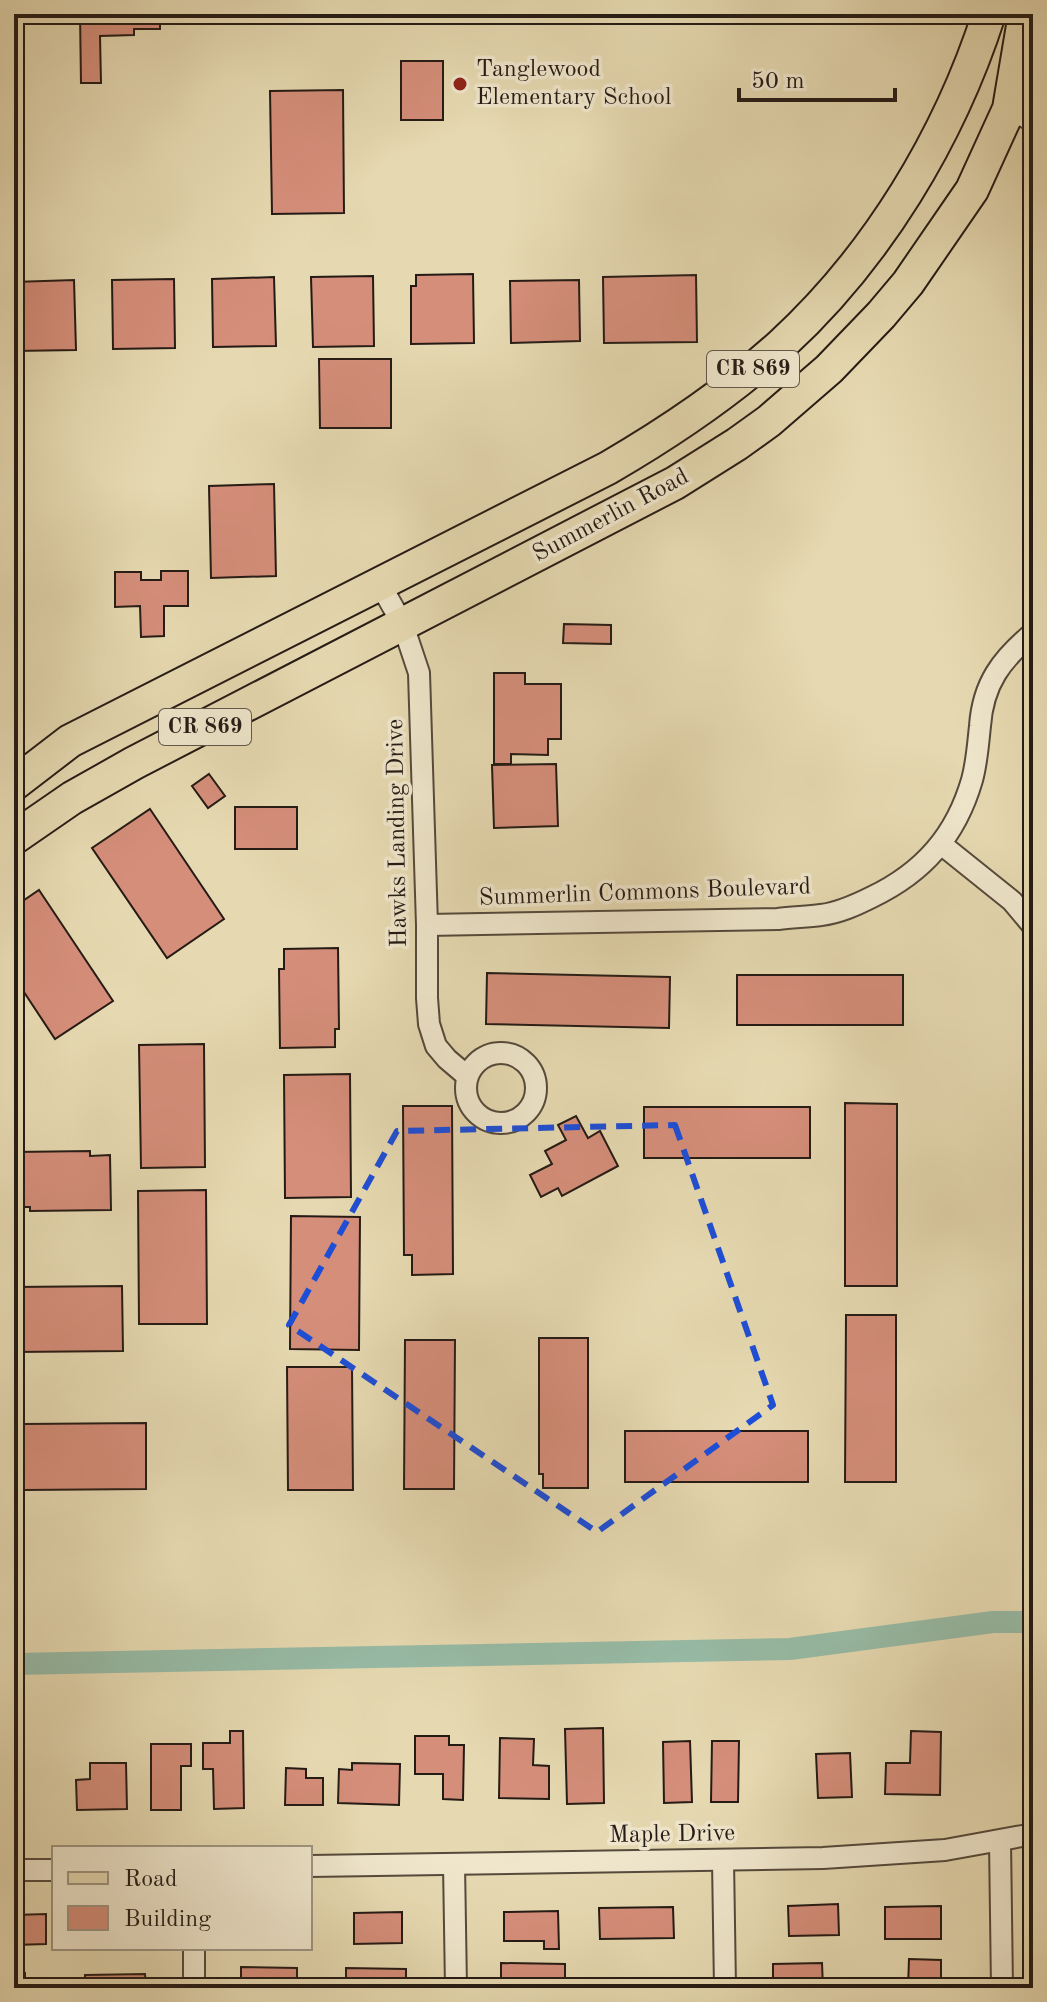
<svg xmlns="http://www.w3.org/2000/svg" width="1047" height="2002" viewBox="0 0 1047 2002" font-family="'Old Standard TT',serif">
  <rect width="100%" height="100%" fill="#e6d9b1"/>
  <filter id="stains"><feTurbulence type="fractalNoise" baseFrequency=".0025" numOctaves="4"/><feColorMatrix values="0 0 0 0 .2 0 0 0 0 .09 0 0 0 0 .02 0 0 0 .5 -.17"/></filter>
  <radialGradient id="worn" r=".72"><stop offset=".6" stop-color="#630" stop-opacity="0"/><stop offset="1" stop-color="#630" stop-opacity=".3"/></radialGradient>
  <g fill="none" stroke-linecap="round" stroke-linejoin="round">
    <path stroke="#97bba6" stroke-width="22" d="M14 1664 790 1649 993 1622H1033"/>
  </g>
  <g fill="#d58e7a" stroke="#251b15" stroke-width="2">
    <path d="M80 14H179V20H160V29H134V35L100 36 101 83H81Z"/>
    <rect x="401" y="61" width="42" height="59"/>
    <path d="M343 90 344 213 272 214 270 91Z"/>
    <path d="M473 274 474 343 411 344V286H416V275Z"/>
    <path d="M696 275 697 342 604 343 603 277Z"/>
    <path d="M373 276 374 346 313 347 311 277Z"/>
    <path d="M274 277 276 346 213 347 212 279Z"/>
    <path d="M174 279 175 348 113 349 112 280Z"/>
    <path d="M74 280 76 350 14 351V282Z"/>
    <path d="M579 280 580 341 511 343 510 281Z"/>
    <path d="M319 359H391V428H320Z"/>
    <path d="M274 484 276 576 211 578 209 486Z"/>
    <path d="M161 571H188V606H164V636L141 637 140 606 115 607V572H141V580H161Z"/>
    <path d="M564 624 611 625V644L563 643Z"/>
    <path d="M494 673H525V684H561V739H548V755L511 754V764H494Z"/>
    <path d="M556 764 558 826 494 828 492 765Z"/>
    <path d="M209 774 225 796 208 808 192 786Z"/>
    <rect x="235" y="807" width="62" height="42"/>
    <path d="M150 809 224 919 167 958 92 848Z"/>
    <path d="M39 890 113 1001 55 1039 14 977V907Z"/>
    <path d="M338 948 339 1029H335V1047L280 1048 279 969H284V949Z"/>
    <path d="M487 973 670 977 669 1028 486 1024Z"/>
    <rect x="737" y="975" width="166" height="50"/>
    <path d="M204 1044 205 1167 141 1168 139 1045Z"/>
    <path d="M350 1074 351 1197 285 1198 284 1075Z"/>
    <path d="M845 1103 897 1104V1286H845Z"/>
    <path d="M403 1106H452L453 1274 412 1275V1255H404Z"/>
    <rect x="644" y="1107" width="166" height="51"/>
    <path d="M576 1116 588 1138 600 1131 618 1166 562 1196 558 1188 541 1197 530 1175 552 1164 545 1151 566 1140 558 1125Z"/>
    <path d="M90 1151V1156L110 1155 111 1210 30 1211V1207H14V1152Z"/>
    <path d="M206 1190 207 1324H139L138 1191Z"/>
    <path d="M291 1216 360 1217 359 1350 290 1349Z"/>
    <path d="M122 1286 123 1351 14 1352V1287Z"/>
    <path d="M846 1315H896V1482H845Z"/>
    <path d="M539 1338H588V1488H543V1474H539Z"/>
    <path d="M405 1340H455L454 1489H404Z"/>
    <path d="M287 1367H352L353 1490H288Z"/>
    <path d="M146 1423V1489L24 1490 23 1424Z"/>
    <rect x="625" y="1431" width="183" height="51"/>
    <path d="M603 1728 604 1803 567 1804 565 1729Z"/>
    <path d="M230 1731H243L244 1808 214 1809 213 1769H203V1743H230Z"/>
    <path d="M911 1731 941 1732 940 1795 885 1794 886 1763H910Z"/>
    <path d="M415 1736H449V1745H464L463 1800 443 1799V1774H415Z"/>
    <path d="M500 1738 534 1739 533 1765 549 1766V1799L499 1798Z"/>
    <path d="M690 1741 692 1802 664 1803 663 1742Z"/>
    <path d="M712 1741H739L738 1802H711Z"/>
    <path d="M151 1744H191V1766H181V1810H151Z"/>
    <path d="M850 1753 852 1797 818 1798 816 1754Z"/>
    <rect x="14" y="1757" width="4" height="41"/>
    <path d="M90 1763H126L127 1809 77 1810 76 1780 90 1779Z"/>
    <path d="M352 1763 400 1764 399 1805 338 1803 339 1769 352 1770Z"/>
    <path d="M286 1768 306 1769V1778H323V1805H285Z"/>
    <path d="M838 1904 839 1935 789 1936 788 1906Z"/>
    <path d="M941 1906V1939H885V1907Z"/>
    <path d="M673 1907 674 1938 600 1939 599 1908Z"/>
    <path d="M558 1911 559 1949H544V1941H504V1912Z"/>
    <path d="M402 1912V1943L354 1944V1913Z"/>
    <path d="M46 1914V1944L14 1945V1915Z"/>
    <path d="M909 1959 941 1960V1988H908Z"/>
    <path d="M501 1963 565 1964V1988H501Z"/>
    <path d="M822 1963 823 1988H773V1964Z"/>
    <path d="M241 1967 297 1968V1988H241Z"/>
    <path d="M346 1968 406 1969V1988H346Z"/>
    <rect x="14" y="1973" width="11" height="15"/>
    <path d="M145 1974 146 1988H85V1975Z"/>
  </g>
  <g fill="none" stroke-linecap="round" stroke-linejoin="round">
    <defs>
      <g id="street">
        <path d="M1009 109 1033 121"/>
        <path d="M380 584 403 625 419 673 427 925V998L429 1024 436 1046 447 1059 467 1076"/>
        <path d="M941 844 1012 901 1033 926"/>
        <path d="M427 925 778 919C792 917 807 917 821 915 839 913 856 905 872 897 924 872 956 835 972 780 977 762 978 744 980 726 983 683 1002 659 1033 633"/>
        <circle cx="501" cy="1088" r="35"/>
        <path d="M1000 1841 1002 1988"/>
        <path d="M723 1860 725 1988"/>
        <path d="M454 1864 456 1988"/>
        <path d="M310 1866 823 1858 945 1850 1033 1834"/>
        <path d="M14 1870H54"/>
        <path d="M194 1948V1988"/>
      </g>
      <g id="primary">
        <path d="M14 784 70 741 608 468C670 432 728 393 781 345 877 257 949 138 989 14"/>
        <path d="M14 838 72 798 134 763 675 483 737 444 769 421 829 369 881 315 908 283 972 190 1009 109 1025 14"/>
      </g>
    </defs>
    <use href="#street" stroke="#554a3c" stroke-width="24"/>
    <use href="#primary" stroke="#251b15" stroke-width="36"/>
    <use href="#street" stroke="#efe6cc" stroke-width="20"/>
    <use href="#primary" stroke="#e6d9b1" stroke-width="32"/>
  </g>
  <path fill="none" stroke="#1d4ed8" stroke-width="6" stroke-dasharray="16 10" stroke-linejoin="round" d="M675 1125 773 1405 597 1532 289 1325 397 1131Z"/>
  <circle fill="#8f2418" stroke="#efe6cc" stroke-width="3" cx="460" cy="84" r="8"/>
  <g text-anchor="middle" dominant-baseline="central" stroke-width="7" stroke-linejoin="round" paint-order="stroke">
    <g fill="#efe6cc" stroke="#62584c" stroke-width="2">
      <rect x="707" y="351" width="92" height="36" rx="6"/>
      <rect x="159" y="709" width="92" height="36" rx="6"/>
    </g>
    <g font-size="22" font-weight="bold" fill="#251b15">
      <text x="753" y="369">CR 869</text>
      <text x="205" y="727">CR 869</text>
    </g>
    <g font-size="24" fill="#251b15" stroke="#efe6cc" text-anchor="start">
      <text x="476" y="70">Tanglewood<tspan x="476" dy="28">Elementary School</tspan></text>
    </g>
    <g font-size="24" fill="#251b15" stroke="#efe6cc">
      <text transform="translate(611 516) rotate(-28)">Summerlin Road</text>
      <text transform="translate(398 833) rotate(-91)">Hawks Landing Drive</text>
      <text transform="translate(645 893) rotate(-2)">Summerlin Commons Boulevard</text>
      <text transform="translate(672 1835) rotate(-1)">Maple Drive</text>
    </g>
  </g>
  <rect width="1047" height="2002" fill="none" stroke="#e6d9b1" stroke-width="48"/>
  <rect x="16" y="16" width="1015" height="1970" fill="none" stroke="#251b15" stroke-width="4"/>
  <rect x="24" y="24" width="999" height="1954" fill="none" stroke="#251b15" stroke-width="2"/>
  <rect x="52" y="1846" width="260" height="104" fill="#efe6cc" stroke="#9e9583" stroke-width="2"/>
  <rect x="68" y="1872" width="40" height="12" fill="#e6d9b1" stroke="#9e9583" stroke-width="2"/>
  <text x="124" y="1886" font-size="24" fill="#251b15">Road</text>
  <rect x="68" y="1906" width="40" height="24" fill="#d58e7a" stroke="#9e9583" stroke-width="2"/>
  <text x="124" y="1926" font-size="24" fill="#251b15">Building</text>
  <path d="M739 88v12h156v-12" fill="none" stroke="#251b15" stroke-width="4"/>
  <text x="751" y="88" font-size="24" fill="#251b15" stroke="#efe6cc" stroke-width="6" paint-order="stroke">50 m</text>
  <rect width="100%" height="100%" filter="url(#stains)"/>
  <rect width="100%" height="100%" fill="url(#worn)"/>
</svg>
